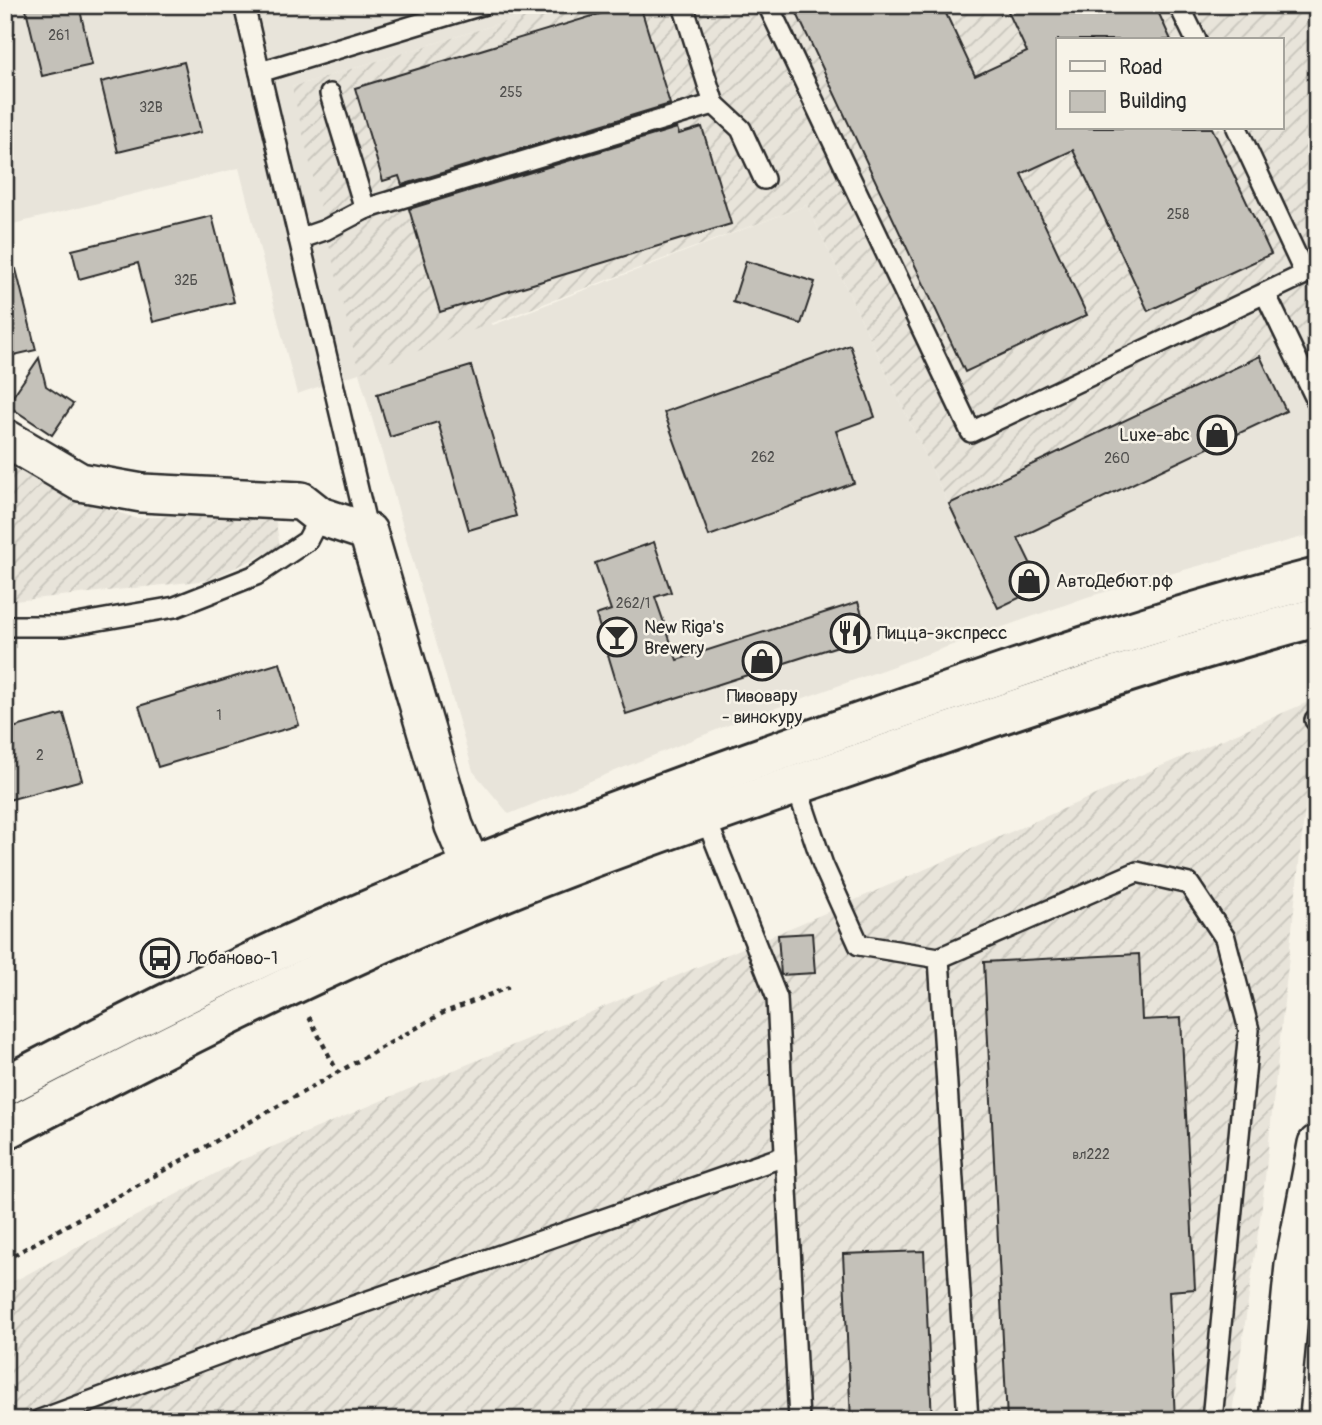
<svg xmlns="http://www.w3.org/2000/svg" width="1322" height="1425" viewBox="0 0 1322 1425" font-family="Pangolin,sans-serif">
  <defs>
    <pattern id="industrial-furrows" width="10" height="10" patternUnits="userSpaceOnUse" patternTransform="scale(1.75)"><rect width="10" height="10" fill="#e8e4da"/><path d="M-1 1l2-2M0 10L10 0M9 11l2-2" fill="none" stroke="#c7c4bb"/></pattern>
  </defs>
  <rect width="100%" height="100%" fill="#f7f3e8"/>
  <filter id="ink" filterUnits="userSpaceOnUse"><feTurbulence type="fractalNoise" baseFrequency=".0143" numOctaves="2"/><feDisplacementMap in="SourceGraphic" scale="14" xChannelSelector="R" yChannelSelector="G"/><feConvolveMatrix kernelMatrix="1 2 1 2 8 2 1 2 1" color-interpolation-filters="sRGB"/></filter>
  <g filter="url(#ink)">
    <path fill="#e8e4da" d="M5 5H560L292 87 493 325 807 205 948 503 1317 329V533L1087 597 731 724 509 814 473 771 359 373 297 394 239 168 5 226Z"/>
    <g fill="url(#industrial-furrows)" fill-rule="evenodd">
      <path d="M560 5H1317V329L948 503 807 205 359 373 292 87ZM1058 40H1282V128H1058Z"/>
      <path d="M5 467 13 468 59 492 135 518 274 511 280 547 209 580 5 602Z"/>
      <path d="M1317 698 1262 1205 1231 1420H5V1286L239 1161 816 917Z"/>
    </g>
    <g fill="#c4c1b9" stroke="#2b2b2b" stroke-width="2">
      <path d="M25 5H79L92 65 42 76Z"/>
      <path d="M629 5H640L670 104 402 185 399 176 383 181 355 88Z"/>
      <path d="M793 5H942L975 76 1027 52 1005 5H1155L1171 40H1058V128H1212L1271 254 1148 311 1073 150 1021 174 1087 315 965 372Z"/>
      <path d="M184 62 201 132 118 152 101 82Z"/>
      <path d="M702 127 731 224 440 312 409 209 677 128 679 134Z"/>
      <path d="M212 216 234 302 153 322 138 263 79 279 72 250Z"/>
      <path d="M746 261 815 282 801 324 733 302Z"/>
      <path d="M16 269 36 350 5 357V270Z"/>
      <path d="M850 345 875 417 836 431 854 483 709 536 664 412Z"/>
      <path d="M1260 356 1286 411 1018 538 1042 587 998 608 949 504Z"/>
      <path d="M39 358 46 386 73 404 52 435 7 405Z"/>
      <path d="M471 366 516 516 469 530 438 422 390 437 377 394Z"/>
      <path d="M654 542 671 592 655 597 677 660 858 602 869 636 626 714 596 615 611 610 595 563Z"/>
      <path d="M280 663 299 725 158 767 139 706Z"/>
      <path d="M64 714 82 780 5 801V730Z"/>
      <path d="M812 933 815 973 781 975 778 935Z"/>
      <path d="M1139 954 1142 1020 1181 1018 1195 1289 1169 1291 1175 1420H1007L984 962Z"/>
      <path d="M924 1251 932 1420H851L843 1254Z"/>
    </g>
    <g fill="none" stroke-linecap="round" stroke-linejoin="round">
      <defs>
        <g id="lane">
          <path d="M244 5 368 532"/>
          <path d="M768 5 971 432 1265 293 1317 401"/>
          <path d="M1179 5 1196 40"/>
          <path d="M260 72 482 5"/>
          <path d="M714 104 741 129 764 179"/>
          <path d="M1237 128 1305 274 1265 293"/>
          <path d="M365 209 714 104 683 5"/>
          <path d="M299 239 325 230 365 209 330 94"/>
          <path d="M5 626H65L175 607 256 575 307 541 320 516"/>
          <path d="M1315 720H1317"/>
          <path d="M796 785 823 865 859 945 939 958 968 1420"/>
          <path d="M703 811 777 998 799 1420"/>
          <path d="M939 958 1137 872 1189 884 1225 938 1249 1030 1212 1420"/>
          <path d="M40 1420 262 1338 785 1156"/>
        </g>
        <g id="street">
          <path d="M5 438 80 482 142 493 301 501 320 516 368 532 454 826 484 896"/>
          <path d="M1279 1420 1294 1265 1317 1144"/>
        </g>
        <g id="secondary">
          <path d="M5 1086C112 1031 219 975 329 927 511 847 697 779 885 714 1028 664 1170 616 1317 578"/>
          <path d="M5 1130C116 1072 228 1014 341 962 506 885 679 825 851 766 1005 712 1159 659 1317 617"/>
        </g>
      </defs>
      <use href="#lane" stroke="#2b2b2b" stroke-width="24"/>
      <use href="#street" stroke="#2b2b2b" stroke-width="42"/>
      <use href="#secondary" stroke="#2b2b2b" stroke-width="44"/>
      <g stroke="#2b2b2b" stroke-width="4.5" stroke-dasharray="5 5" stroke-linecap="butt">
        <path d="M309 1017 338 1073"/>
        <path d="M5 1260 443 1013 509 987"/>
      </g>
      <use href="#lane" stroke="#f7f3e8" stroke-width="19"/>
      <use href="#street" stroke="#f7f3e8" stroke-width="37"/>
      <use href="#secondary" stroke="#f7f3e8" stroke-width="38"/>
    </g>
  </g>
  <defs>
    <symbol id="shop-ring" viewBox="-11 -11 22 22"><circle r="9.5" fill="#f7f3e8" stroke="#2b2b2b" stroke-width="1.5"/><path d="M-5-2.5h2.3a2.7 3.5 0 0 1 5.4 0H5L5.5 6h-11ZM-1.5-2.5h3a1.5 2.3 0 0 0-3 0Z" fill="#2b2b2b"/></symbol>
    <symbol id="restaurant-ring" viewBox="-11 -11 22 22"><circle r="9.5" fill="#f7f3e8" stroke="#2b2b2b" stroke-width="1.5"/><path d="M-5-6h1v4h1v-4h1v4h1v-4h1v5L-1.5 .5V6h-2V.5L-5-1ZM5-6V6H3V1.5H1.5Q1.5-4 5-6Z" fill="#2b2b2b"/></symbol>
    <symbol id="bar-ring" viewBox="-11 -11 22 22"><circle r="9.5" fill="#f7f3e8" stroke="#2b2b2b" stroke-width="1.5"/><path d="M-6-5H6L.8 .8V4.5H3.5V6h-7V4.5H-.8V.8Z" fill="#2b2b2b"/></symbol>
    <symbol id="bus-ring" viewBox="-11 -11 22 22"><circle r="9.5" fill="#f7f3e8" stroke="#2b2b2b" stroke-width="1.5"/><path d="M-5-6H5V4H4V6H2V4H-2V6H-4V4H-5ZM-3.5-4V0h7V-4ZM-3.5 1.2v1.5H-2V1.2ZM2 1.2v1.5H3.5V1.2Z" fill="#2b2b2b"/></symbol>
  </defs>
  <g fill-rule="evenodd">
    <use href="#shop-ring" x="1195" y="413" width="44" height="44"/>
    <use href="#shop-ring" x="1007" y="559" width="44" height="44"/>
    <use href="#restaurant-ring" x="828" y="611" width="44" height="44"/>
    <use href="#bar-ring" x="595" y="615" width="44" height="44"/>
    <use href="#shop-ring" x="740" y="639" width="44" height="44"/>
    <use href="#bus-ring" x="138" y="936" width="44" height="44"/>
  </g>
  <g text-anchor="middle" dominant-baseline="central" stroke-width="5" stroke-linejoin="round" paint-order="stroke">
    <g font-size="14" fill="#51504e">
      <text x="59" y="35">261</text>
      <text x="511" y="92">255</text>
      <text x="151" y="107">32В</text>
      <text x="1178" y="214">258</text>
      <text x="186" y="280">32Б</text>
      <text x="763" y="457">262</text>
      <text x="1117" y="458">260</text>
      <text x="633" y="603">262/1</text>
      <text x="219" y="715">1</text>
      <text x="40" y="755">2</text>
      <text x="1091" y="1154">вл222</text>
    </g>
    <g font-size="18" fill="#2b2b2b" stroke="#f7f3e8" text-anchor="start">
      <text x="1190" y="435" text-anchor="end">Luxe-abc</text>
      <text x="1056" y="581">АвтоДебют.рф</text>
      <text x="644" y="627">New Riga's<tspan x="644" dy="21">Brewery</tspan></text>
      <text x="877" y="633">Пицца-экспресс</text>
      <text x="762" y="696" text-anchor="middle">Пивовару<tspan x="762" dy="21">- винокуру</tspan></text>
      <text x="187" y="958">Лобаново-1</text>
    </g>
  </g>
  <rect width="1322" height="1425" fill="none" stroke="#f7f3e8" stroke-width="28"/>
  <rect x="14" y="14" width="1294" height="1397" fill="none" stroke="#2b2b2b" stroke-width="2.5" filter="url(#ink)"/>
  <rect x="1056" y="38" width="228" height="91" fill="#f7f3e8" stroke="#a5a39c" stroke-width="2"/>
  <rect x="1070" y="61" width="35" height="10" fill="#f7f3e8" stroke="#a5a39c" stroke-width="2"/>
  <text x="1119" y="74" font-size="21" fill="#2b2b2b">Road</text>
  <rect x="1070" y="91" width="35" height="21" fill="#c4c1b9" stroke="#a5a39c" stroke-width="2"/>
  <text x="1119" y="108" font-size="21" fill="#2b2b2b">Building</text>
</svg>
